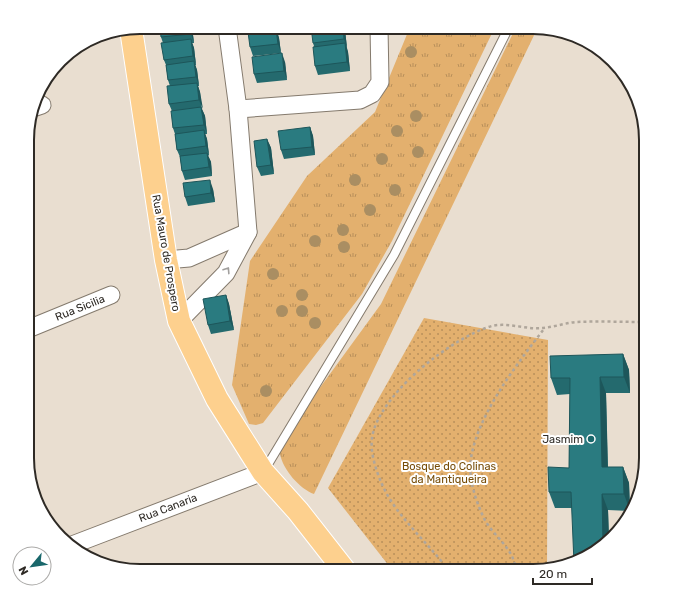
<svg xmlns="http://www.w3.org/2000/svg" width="673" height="598" viewBox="0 0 673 598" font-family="Rubik,sans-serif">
  <defs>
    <pattern id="grass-tufts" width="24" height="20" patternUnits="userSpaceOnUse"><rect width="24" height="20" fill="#e3b06e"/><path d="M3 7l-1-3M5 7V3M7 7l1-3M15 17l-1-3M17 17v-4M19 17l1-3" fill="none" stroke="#b88f5a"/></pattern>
    <pattern id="park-dots" width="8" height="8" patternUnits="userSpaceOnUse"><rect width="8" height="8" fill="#e3b06e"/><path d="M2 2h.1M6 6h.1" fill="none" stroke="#b88f5a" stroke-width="1.8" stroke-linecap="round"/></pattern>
  </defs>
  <rect width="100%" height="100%" fill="#e9ded0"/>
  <g fill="url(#grass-tufts)">
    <path d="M410 27H495L392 241 362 294 263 423 256 425 249 424 232 385 250 261 307 176 375 112Z"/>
    <path d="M516 27H538L314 494C300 489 283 470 280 454 279 450 280 445 281 441L381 304Z"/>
  </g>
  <path fill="url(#park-dots)" d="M424 318 548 340 547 569 540 571H393L328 488Z"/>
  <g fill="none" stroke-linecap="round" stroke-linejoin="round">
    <defs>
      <path id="service" d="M264 471 394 255 509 27"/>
      <g id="minor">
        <path d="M33 108 42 105"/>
        <path d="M238 109 360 100 372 94 380 82 379 27"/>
        <path d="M166 260 189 258 248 232"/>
        <path d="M179 321 226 273 248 232 238 109 227 27"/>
        <path d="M28 329 111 295"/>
        <path d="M72 545 263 472"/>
      </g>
      <path id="primary" d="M131 29 166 260 179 321 217 399 263 472 298 511 345 571"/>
    </defs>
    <use href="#service" stroke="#847a6d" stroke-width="10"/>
    <use href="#minor" stroke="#847a6d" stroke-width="19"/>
    <use href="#primary" stroke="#fff" stroke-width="24"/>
    <g stroke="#afa69b" stroke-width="2.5" stroke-dasharray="3 3" stroke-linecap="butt">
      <path d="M449 571C428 542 395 516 381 482 376 470 370 452 372 438 378 395 452 337 492 326 508 322 527 330 543 328 554 327 565 323 576 322 599 321 623 322 646 322"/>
      <path d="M516 571C514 546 491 536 482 514 475 498 468 477 471 458 478 414 517 364 544 329"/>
    </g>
    <use href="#service" stroke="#fff" stroke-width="8"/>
    <use href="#minor" stroke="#fff" stroke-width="17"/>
    <use href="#primary" stroke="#fdd08e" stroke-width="22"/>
  </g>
  <g fill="#aa8e62">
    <circle cx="411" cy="52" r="6"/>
    <circle cx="416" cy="116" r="6"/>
    <circle cx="397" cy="131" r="6"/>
    <circle cx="418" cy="152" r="6"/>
    <circle cx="382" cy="159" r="6"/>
    <circle cx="355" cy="180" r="6"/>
    <circle cx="395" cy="190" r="6"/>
    <circle cx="370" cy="210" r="6"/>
    <circle cx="343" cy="230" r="6"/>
    <circle cx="315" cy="241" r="6"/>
    <circle cx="344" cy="247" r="6"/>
    <circle cx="273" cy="274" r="6"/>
    <circle cx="302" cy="295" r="6"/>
    <circle cx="282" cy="311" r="6"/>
    <circle cx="302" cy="311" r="6"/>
    <circle cx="315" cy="323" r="6"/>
    <circle cx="266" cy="391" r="6"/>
  </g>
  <g fill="#246a6e">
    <path d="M160 27H192L194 43H192L194 48 196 65H195L197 70 199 86H198L200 92 202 109 205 116 207 134H205L207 139 209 155 208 156 211 162 212 176 185 180 182 171 180 157 177 150 175 134 173 128 172 111 169 104 170 86 168 80 166 65 164 60 163 43 161 37Z"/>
    <path d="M248 27H278L279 30 277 31 279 38 281 53 253 56 250 47V32Z"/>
    <path d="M345 30 347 48 348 52 350 71 318 75 315 66 314 46 313 43Z"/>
    <path d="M285 62 287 80 257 83 254 74Z"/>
    <path d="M310 127 313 136 315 155 284 159 281 150Z"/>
    <path d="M267 139 271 148 274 174 261 176 257 167Z"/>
    <path d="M213 189 215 202 188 206 185 197Z"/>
    <path d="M226 295 229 304 234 330 211 334 208 325Z"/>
    <path d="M623 354 629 370 630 393H606L608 467H623L629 483 630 511 608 510 609 542 608 543 572 508H555L549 492 569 468 570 394 557 395 551 378Z"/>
  </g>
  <g fill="#1d565a">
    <path d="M190 27H192L194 43 191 34Z"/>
    <path d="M343 27H344L345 30 347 48 344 39Z"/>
    <path d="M276 29 279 38 281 53 278 44Z"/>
    <path d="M191 39 194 48 196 65 193 56Z"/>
    <path d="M345 43 348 52 350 71 347 62Z"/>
    <path d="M282 53 285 62 287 80 284 71Z"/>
    <path d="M194 61 197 70 199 86 196 77Z"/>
    <path d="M197 83 200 92 203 109 199 100Z"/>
    <path d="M201 107 205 116 207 134 204 125Z"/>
    <path d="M310 127 313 136 315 155 312 147Z"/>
    <path d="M204 130 207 139 209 155 206 146Z"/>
    <path d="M267 139 271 148 274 174 271 165Z"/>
    <path d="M207 153 211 162 212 176 209 167Z"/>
    <path d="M210 180 213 189 215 202 211 193Z"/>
    <path d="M226 295 229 304 234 330 230 321Z"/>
    <path d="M623 354 629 370 630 393 624 377Z"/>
    <path d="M600 377 606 393 608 483 602 467Z"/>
    <path d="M623 467 629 483 630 511 624 494Z"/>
    <path d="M602 494 608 510 609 542 603 546Z"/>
  </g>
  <g fill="#2a7b80" stroke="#1d565a">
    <path d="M160 27H190L191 34 161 37Z"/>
    <path d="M311 27H343L344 39 313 43Z"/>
    <path d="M276 29 278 44 250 47 248 32Z"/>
    <path d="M191 39 193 56 164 60 161 43Z"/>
    <path d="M345 43 347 62 315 66 313 47Z"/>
    <path d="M282 53 284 71 254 74 252 57Z"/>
    <path d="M194 61 196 77 168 80 166 65Z"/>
    <path d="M197 83 199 100 169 104 167 86Z"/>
    <path d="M201 107 204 125 173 128 171 111Z"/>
    <path d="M310 127 312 147 281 150 278 131Z"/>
    <path d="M204 130 206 146 177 150 175 134Z"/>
    <path d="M267 139 271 165 257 167 254 141Z"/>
    <path d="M207 153 209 167 182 171 180 156Z"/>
    <path d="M210 180 211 193 185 197 183 183Z"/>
    <path d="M226 295 230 321 208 325 203 299Z"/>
    <path d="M623 354 624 377H600L602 467H623L624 494H602L603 546 576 562 574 563 571 492H549L548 467 569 468 570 378H551L550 356Z"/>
  </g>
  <defs><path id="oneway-chevron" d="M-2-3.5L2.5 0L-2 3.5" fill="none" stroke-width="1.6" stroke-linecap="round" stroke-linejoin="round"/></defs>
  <use stroke="#a19f9d" href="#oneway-chevron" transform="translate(227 270) rotate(-57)"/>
  <circle fill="#19676b" stroke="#fff" stroke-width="1.5" cx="591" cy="439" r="4"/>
  <g text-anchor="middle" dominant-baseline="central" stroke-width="4" stroke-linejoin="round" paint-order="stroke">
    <g font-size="11" fill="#2e2a25" stroke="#fff">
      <text transform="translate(166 253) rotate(80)">Rua Mauro de Prospero</text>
      <text transform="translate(80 308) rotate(-22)">Rua Sicilia</text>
      <text transform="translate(168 508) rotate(-21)">Rua Canaria</text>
    </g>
    <g font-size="11" fill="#2e2a25" stroke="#fff" text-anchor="end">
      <text x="583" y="439">Jasmim</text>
    </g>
    <g font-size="11" fill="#774d08" stroke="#fff">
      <text x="449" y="466">Bosque do Colinas<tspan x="449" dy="13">da Mantiqueira</tspan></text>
    </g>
  </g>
  <path d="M0 0H673V598H0ZM140 34H533A106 106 0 0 1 639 140V458A106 106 0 0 1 533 564H140A106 106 0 0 1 34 458V140A106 106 0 0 1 140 34Z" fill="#fff" fill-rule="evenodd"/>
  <path fill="none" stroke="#2e2a25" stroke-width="2" d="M140 34H533A106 106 0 0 1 639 140V458A106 106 0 0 1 533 564H140A106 106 0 0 1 34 458V140A106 106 0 0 1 140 34Z"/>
  <g transform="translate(32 566) rotate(241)"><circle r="19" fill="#ffffff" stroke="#abaaa8"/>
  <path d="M0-3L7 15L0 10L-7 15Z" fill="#19676b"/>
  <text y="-6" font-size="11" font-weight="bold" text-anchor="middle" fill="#2e2a25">N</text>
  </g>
  <path d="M533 578v6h59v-6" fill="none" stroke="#2e2a25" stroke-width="2"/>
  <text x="539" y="578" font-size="12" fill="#2e2a25" stroke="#ffffff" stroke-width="3" paint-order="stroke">20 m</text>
</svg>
